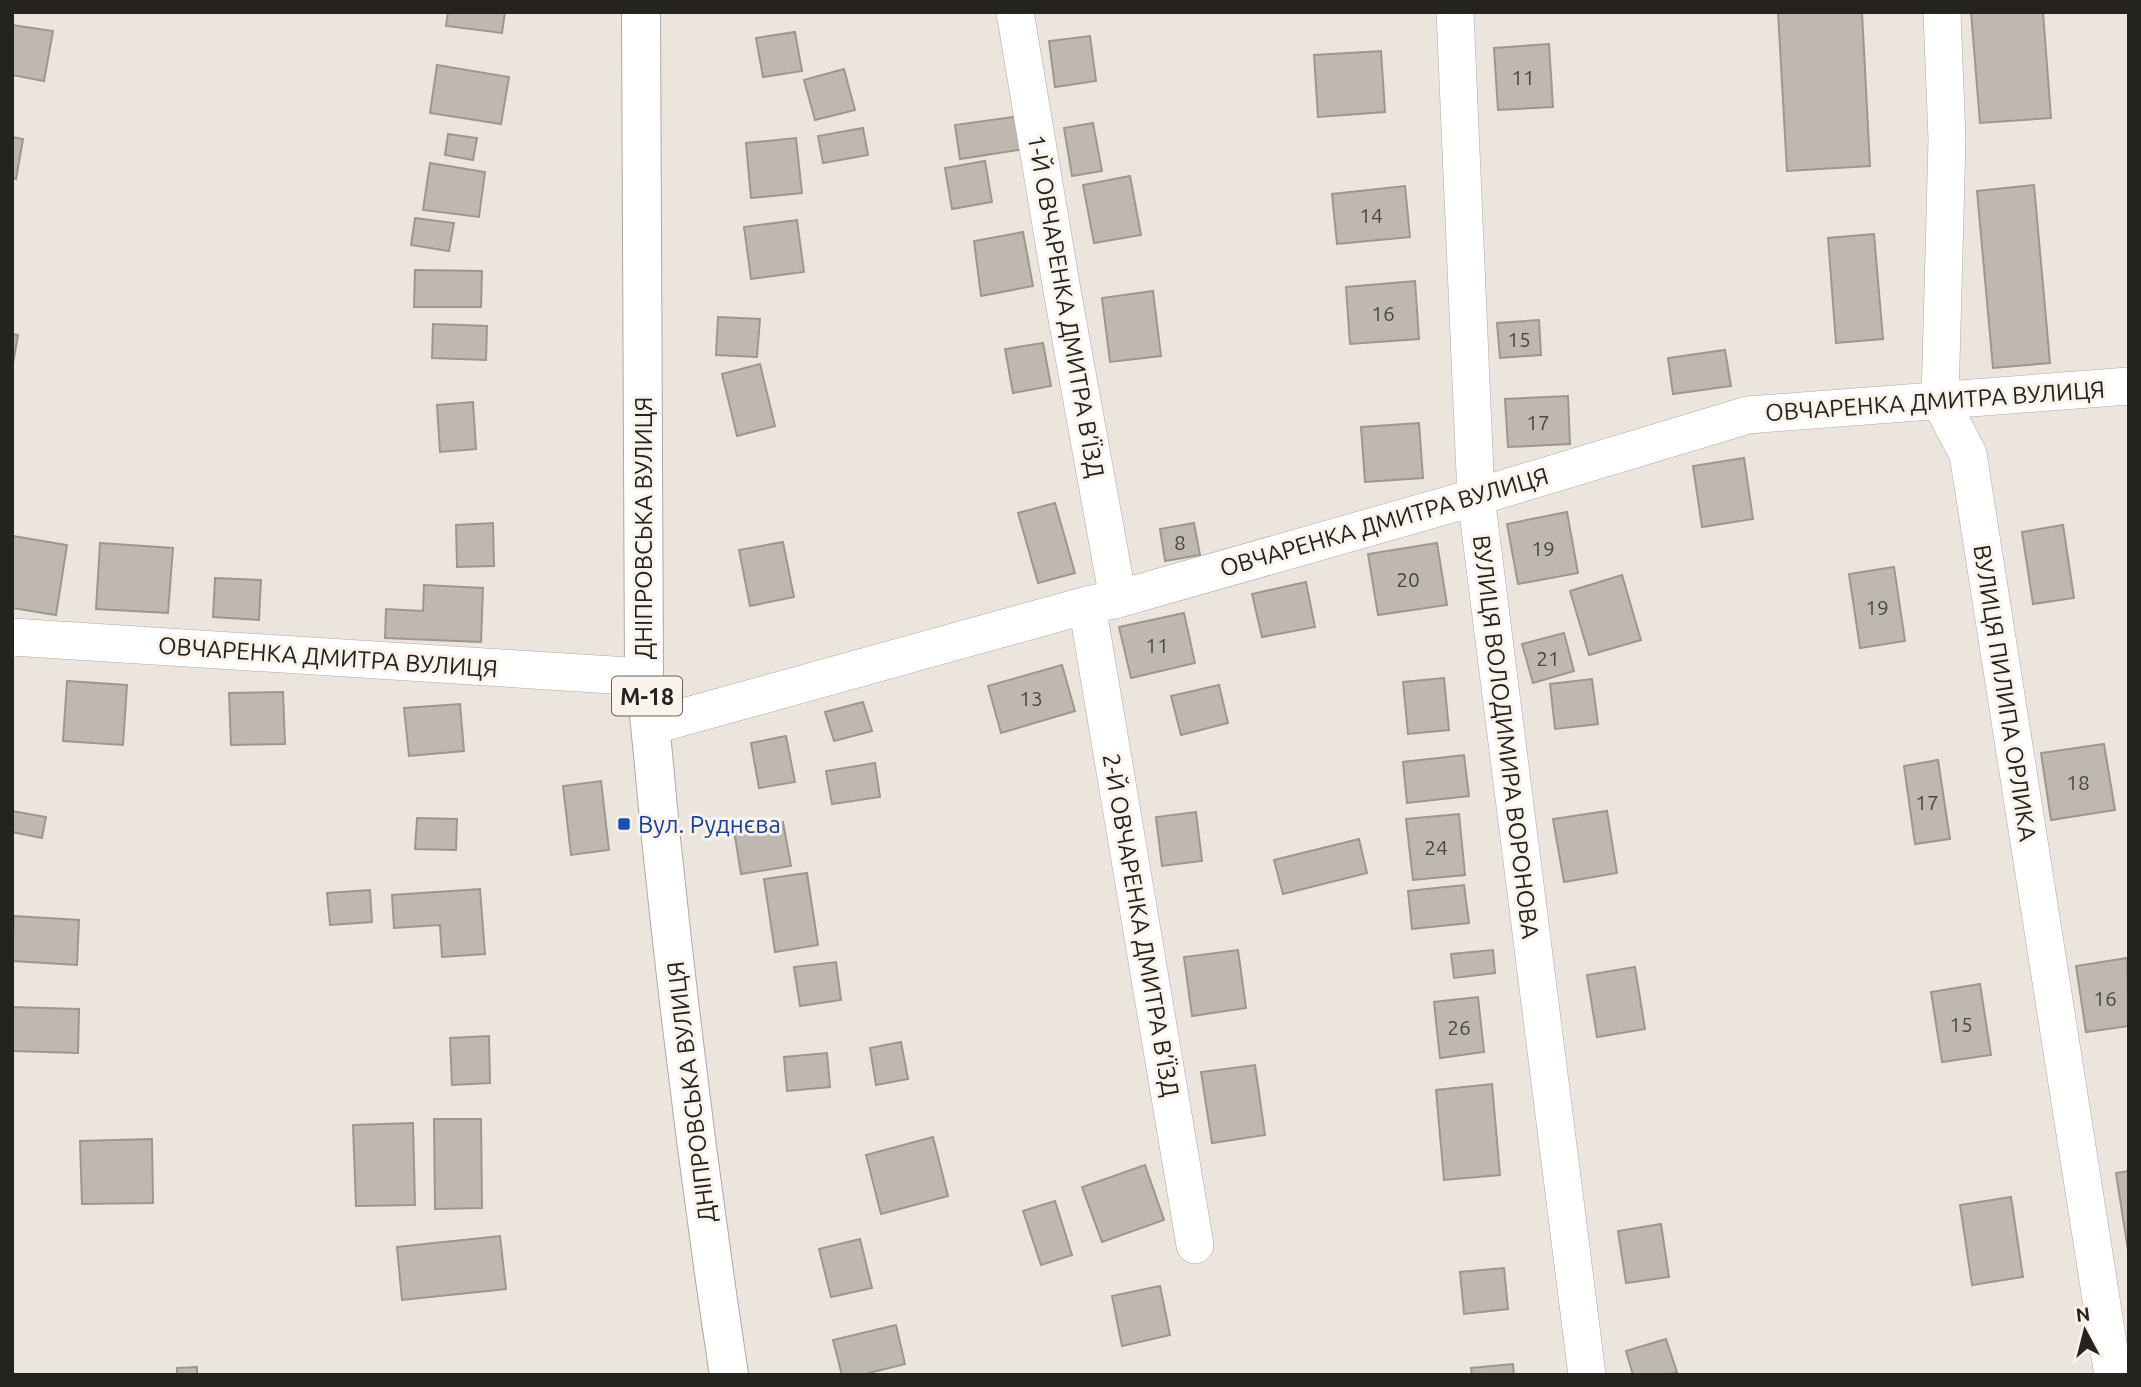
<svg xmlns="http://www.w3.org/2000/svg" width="2141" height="1387" viewBox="0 0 2141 1387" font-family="Ubuntu,sans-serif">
  <rect width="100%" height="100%" fill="#ebe5de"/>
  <g fill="#beb8b1" stroke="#9c9790" stroke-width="2">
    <path d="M448 12H505L502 33 446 26Z"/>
    <path d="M1778 12H1862L1870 166 1787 171Z"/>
    <path d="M1971 12H2043L2051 118 1980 123Z"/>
    <path d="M12 25 53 31 44 81 12 75Z"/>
    <path d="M795 32 802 71 763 77 756 38Z"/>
    <path d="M1090 36 1096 81 1055 87 1049 41Z"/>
    <path d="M1549 44 1553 107 1498 110 1494 48Z"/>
    <path d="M1381 51 1385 112 1318 117 1314 55Z"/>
    <path d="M437 65 509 77 501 124 430 113Z"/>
    <path d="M844 69 855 110 815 120 804 80Z"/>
    <path d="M1019 116 1024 149 960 159 955 125Z"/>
    <path d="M1093 123 1102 171 1072 176 1064 128Z"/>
    <path d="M863 128 868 155 823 163 818 136Z"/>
    <path d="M448 134 477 138 473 160 445 155Z"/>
    <path d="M12 137 23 139 16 179 12 178Z"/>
    <path d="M796 138 802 193 751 198 746 143Z"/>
    <path d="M985 161 992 202 952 209 945 168Z"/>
    <path d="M430 163 485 172 479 217 423 210Z"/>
    <path d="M1130 176 1141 235 1094 243 1083 185Z"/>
    <path d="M2034 185 2050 363 1993 368 1977 191Z"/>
    <path d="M1405 186 1410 237 1337 244 1332 194Z"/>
    <path d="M415 218 454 223 449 251 411 245Z"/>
    <path d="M797 220 804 272 751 279 744 227Z"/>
    <path d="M1023 232 1033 286 981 296 974 241Z"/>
    <path d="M1874 234 1883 339 1836 343 1828 238Z"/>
    <path d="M415 270 482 271 481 307H414Z"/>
    <path d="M1415 281 1419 339 1350 344 1346 287Z"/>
    <path d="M1153 291 1161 356 1110 362 1102 298Z"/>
    <path d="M718 317 760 319 757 357 716 355Z"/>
    <path d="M1539 320 1541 355 1500 358 1497 323Z"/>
    <path d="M433 324 487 326 486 360 432 358Z"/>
    <path d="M12 334 18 335 12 369Z"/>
    <path d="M1043 343 1051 386 1013 393 1005 349Z"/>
    <path d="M1725 350 1731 386 1673 394 1668 358Z"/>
    <path d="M760 364 775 426 737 436 722 374Z"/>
    <path d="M1568 396 1570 444 1508 447 1505 399Z"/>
    <path d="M473 402 476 449 440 452 437 405Z"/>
    <path d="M1419 423 1423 478 1365 482 1361 427Z"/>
    <path d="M1744 458 1753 519 1702 527 1693 466Z"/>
    <path d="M1055 503 1075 573 1038 583 1018 513Z"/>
    <path d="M1567 512 1578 573 1518 584 1507 524Z"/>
    <path d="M493 523 494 566 457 567 456 525Z"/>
    <path d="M1194 523 1200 555 1165 561 1160 529Z"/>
    <path d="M2063 525 2074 598 2033 604 2022 532Z"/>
    <path d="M13 536 67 545 56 615 12 608Z"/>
    <path d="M783 542 794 597 750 606 739 550Z"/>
    <path d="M100 543 173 548 168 613 96 609Z"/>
    <path d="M1437 543 1447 605 1378 615 1368 554Z"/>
    <path d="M1894 567 1905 641 1860 648 1849 574Z"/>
    <path d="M1622 575 1641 640 1589 655 1570 591Z"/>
    <path d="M215 578 261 580 259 620 213 617Z"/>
    <path d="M1306 582 1315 627 1262 637 1252 594Z"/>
    <path d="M424 585 483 588 481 642 385 638 386 609 423 611Z"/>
    <path d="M1184 613 1195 663 1131 678 1119 627Z"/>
    <path d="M1564 633 1574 671 1533 683 1522 644Z"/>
    <path d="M1062 665 1075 711 1001 733 988 686Z"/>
    <path d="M1444 678 1449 730 1408 734 1403 682Z"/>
    <path d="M1592 679 1598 724 1555 729 1550 684Z"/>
    <path d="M67 681 127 685 123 745 63 741Z"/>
    <path d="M1219 685 1228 723 1181 735 1171 696Z"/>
    <path d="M283 692 285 744 231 745 229 693Z"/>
    <path d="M863 702 872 731 834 741 825 712Z"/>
    <path d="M460 704 464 751 409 756 404 708Z"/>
    <path d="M786 736 795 782 759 788 751 743Z"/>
    <path d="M2104 744 2115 810 2051 820 2041 753Z"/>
    <path d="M1464 755 1469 796 1407 803 1403 762Z"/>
    <path d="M1938 760 1950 839 1915 844 1904 766Z"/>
    <path d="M875 763 880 797 832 804 826 771Z"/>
    <path d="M601 781 609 850 571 855 563 786Z"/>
    <path d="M12 811 46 817 42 838 12 832Z"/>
    <path d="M1607 811 1617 873 1564 882 1553 819Z"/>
    <path d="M1196 812 1202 861 1162 866 1156 817Z"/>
    <path d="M1459 814 1465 875 1413 880 1406 819Z"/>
    <path d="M417 818 457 819 456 850 415 849Z"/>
    <path d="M783 822 791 866 741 874 734 830Z"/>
    <path d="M1359 839 1367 873 1283 894 1274 860Z"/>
    <path d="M807 873 818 945 775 952 764 879Z"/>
    <path d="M1464 885 1469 923 1412 929 1408 891Z"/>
    <path d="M480 889 485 954 442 957 440 925 394 928 392 895Z"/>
    <path d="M370 890 372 922 330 925 327 893Z"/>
    <path d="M14 916 79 920 77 965 12 961Z"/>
    <path d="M1238 950 1246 1008 1192 1016 1184 957Z"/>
    <path d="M1493 950 1495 973 1454 978 1451 954Z"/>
    <path d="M2127 958 2129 1026 2086 1032 2076 966Z"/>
    <path d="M836 962 841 1000 800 1006 794 967Z"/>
    <path d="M1635 967 1645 1029 1597 1037 1587 975Z"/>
    <path d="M1980 984 1991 1055 1942 1062 1931 992Z"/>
    <path d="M1478 997 1484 1052 1440 1058 1434 1002Z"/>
    <path d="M12 1007 79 1009 78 1053 12 1051Z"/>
    <path d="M489 1036 490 1083 452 1085 450 1038Z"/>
    <path d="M901 1042 908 1079 876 1085 870 1048Z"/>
    <path d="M827 1053 830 1087 787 1091 784 1057Z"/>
    <path d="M1255 1065 1265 1135 1212 1143 1201 1072Z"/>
    <path d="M1492 1084 1500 1175 1444 1180 1436 1090Z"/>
    <path d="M434 1119H481L482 1208 435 1209Z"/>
    <path d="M413 1123 415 1205 356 1206 353 1125Z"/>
    <path d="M933 1137 948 1196 881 1214 866 1155Z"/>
    <path d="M152 1139 153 1203 82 1204 80 1141Z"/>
    <path d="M1145 1165 1164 1220 1102 1242 1082 1187Z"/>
    <path d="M2129 1171V1257L2116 1173Z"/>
    <path d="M2011 1197 2023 1277 1972 1285 1960 1205Z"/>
    <path d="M1055 1201 1072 1255 1041 1265 1023 1211Z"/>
    <path d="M1661 1224 1669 1277 1626 1283 1618 1231Z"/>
    <path d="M500 1236 506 1289 402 1300 397 1247Z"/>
    <path d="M860 1239 872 1288 831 1297 819 1249Z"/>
    <path d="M1504 1268 1508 1309 1464 1314 1460 1272Z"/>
    <path d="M1160 1286 1170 1335 1122 1346 1112 1296Z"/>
    <path d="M896 1325 905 1364 861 1375H842L833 1340Z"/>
    <path d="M1666 1339 1677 1372 1667 1375H1633L1626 1351Z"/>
    <path d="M1513 1364 1514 1375H1472L1471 1368Z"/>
    <path d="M197 1367V1375H177V1368Z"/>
  </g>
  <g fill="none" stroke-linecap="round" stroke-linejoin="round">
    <defs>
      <g id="street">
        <path d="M1015 12 1063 296 1118 599"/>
        <path d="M1455 12 1476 497 1587 1375"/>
        <path d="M1942 12 1947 140 1940 401 1968 454 2113 1375"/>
        <path d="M1087 605 1195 1245"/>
        <path d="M12 637 644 677"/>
        <path d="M651 726 1087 605 1118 599 1476 497 1748 415 2129 386"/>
      </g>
      <path id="highway" d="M641 12 644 677C653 737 656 797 663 857 681 1030 703 1203 729 1375"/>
    </defs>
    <use href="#street" stroke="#aea9a1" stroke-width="38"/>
    <use href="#highway" stroke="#aea9a1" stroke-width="40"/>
    <use href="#street" stroke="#fff" stroke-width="37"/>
    <use href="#highway" stroke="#fff" stroke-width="38"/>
  </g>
  <rect fill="#1a4fb4" stroke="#f9f3eb" stroke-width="2.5" x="617" y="817" width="14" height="14" rx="3.5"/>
  <g text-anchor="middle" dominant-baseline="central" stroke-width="6" stroke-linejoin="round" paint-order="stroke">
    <g font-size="21" fill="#4b4844">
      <text x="1523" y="77">11</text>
      <text x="1371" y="215">14</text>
      <text x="1383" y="313">16</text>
      <text x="1519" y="339">15</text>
      <text x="1538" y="422">17</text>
      <text x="1180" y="542">8</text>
      <text x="1543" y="548">19</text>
      <text x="1408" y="579">20</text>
      <text x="1877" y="607">19</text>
      <text x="1157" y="645">11</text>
      <text x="1548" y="658">21</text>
      <text x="1031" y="698">13</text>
      <text x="2078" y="782">18</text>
      <text x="1927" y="802">17</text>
      <text x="1436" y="847">24</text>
      <text x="2105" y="998">16</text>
      <text x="1961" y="1024">15</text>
      <text x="1459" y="1027">26</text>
    </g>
    <rect fill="#f9f3eb" stroke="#65615d" stroke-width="2" x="612" y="676.5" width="70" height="39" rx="5"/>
    <g font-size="23" font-weight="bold" fill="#252320">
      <text x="647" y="696">М-18</text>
    </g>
    <g font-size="24" fill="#252320" stroke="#f9f3eb">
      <text transform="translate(1066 306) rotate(80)">1-Й ОВЧАРЕНКА ДМИТРА В’ЇЗД</text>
      <text transform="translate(1935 401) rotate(-4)">ОВЧАРЕНКА ДМИТРА ВУЛИЦЯ</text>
      <text transform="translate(1384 522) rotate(-16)">ОВЧАРЕНКА ДМИТРА ВУЛИЦЯ</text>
      <text transform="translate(643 528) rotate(-90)">ДНІПРОВСЬКА ВУЛИЦЯ</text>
      <text transform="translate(328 657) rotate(4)">ОВЧАРЕНКА ДМИТРА ВУЛИЦЯ</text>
      <text transform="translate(2005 693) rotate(81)">ВУЛИЦЯ ПИЛИПА ОРЛИКА</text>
      <text transform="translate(1506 737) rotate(83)">ВУЛИЦЯ ВОЛОДИМИРА ВОРОНОВА</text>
      <text transform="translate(1141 925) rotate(80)">2-Й ОВЧАРЕНКА ДМИТРА В’ЇЗД</text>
      <text transform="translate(691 1092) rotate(-97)">ДНІПРОВСЬКА ВУЛИЦЯ</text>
    </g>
    <g font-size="24" fill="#164399" stroke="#f9f3eb" text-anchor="start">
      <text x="638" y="824">Вул. Руднєва</text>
    </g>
  </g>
  <rect width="2141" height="1387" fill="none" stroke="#252320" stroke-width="28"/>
  <g transform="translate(2085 1331) rotate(353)" stroke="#f9f3eb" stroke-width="5" paint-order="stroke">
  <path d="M0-5L12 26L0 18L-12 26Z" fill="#252320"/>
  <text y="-10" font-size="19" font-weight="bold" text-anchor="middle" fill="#252320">N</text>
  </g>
</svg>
